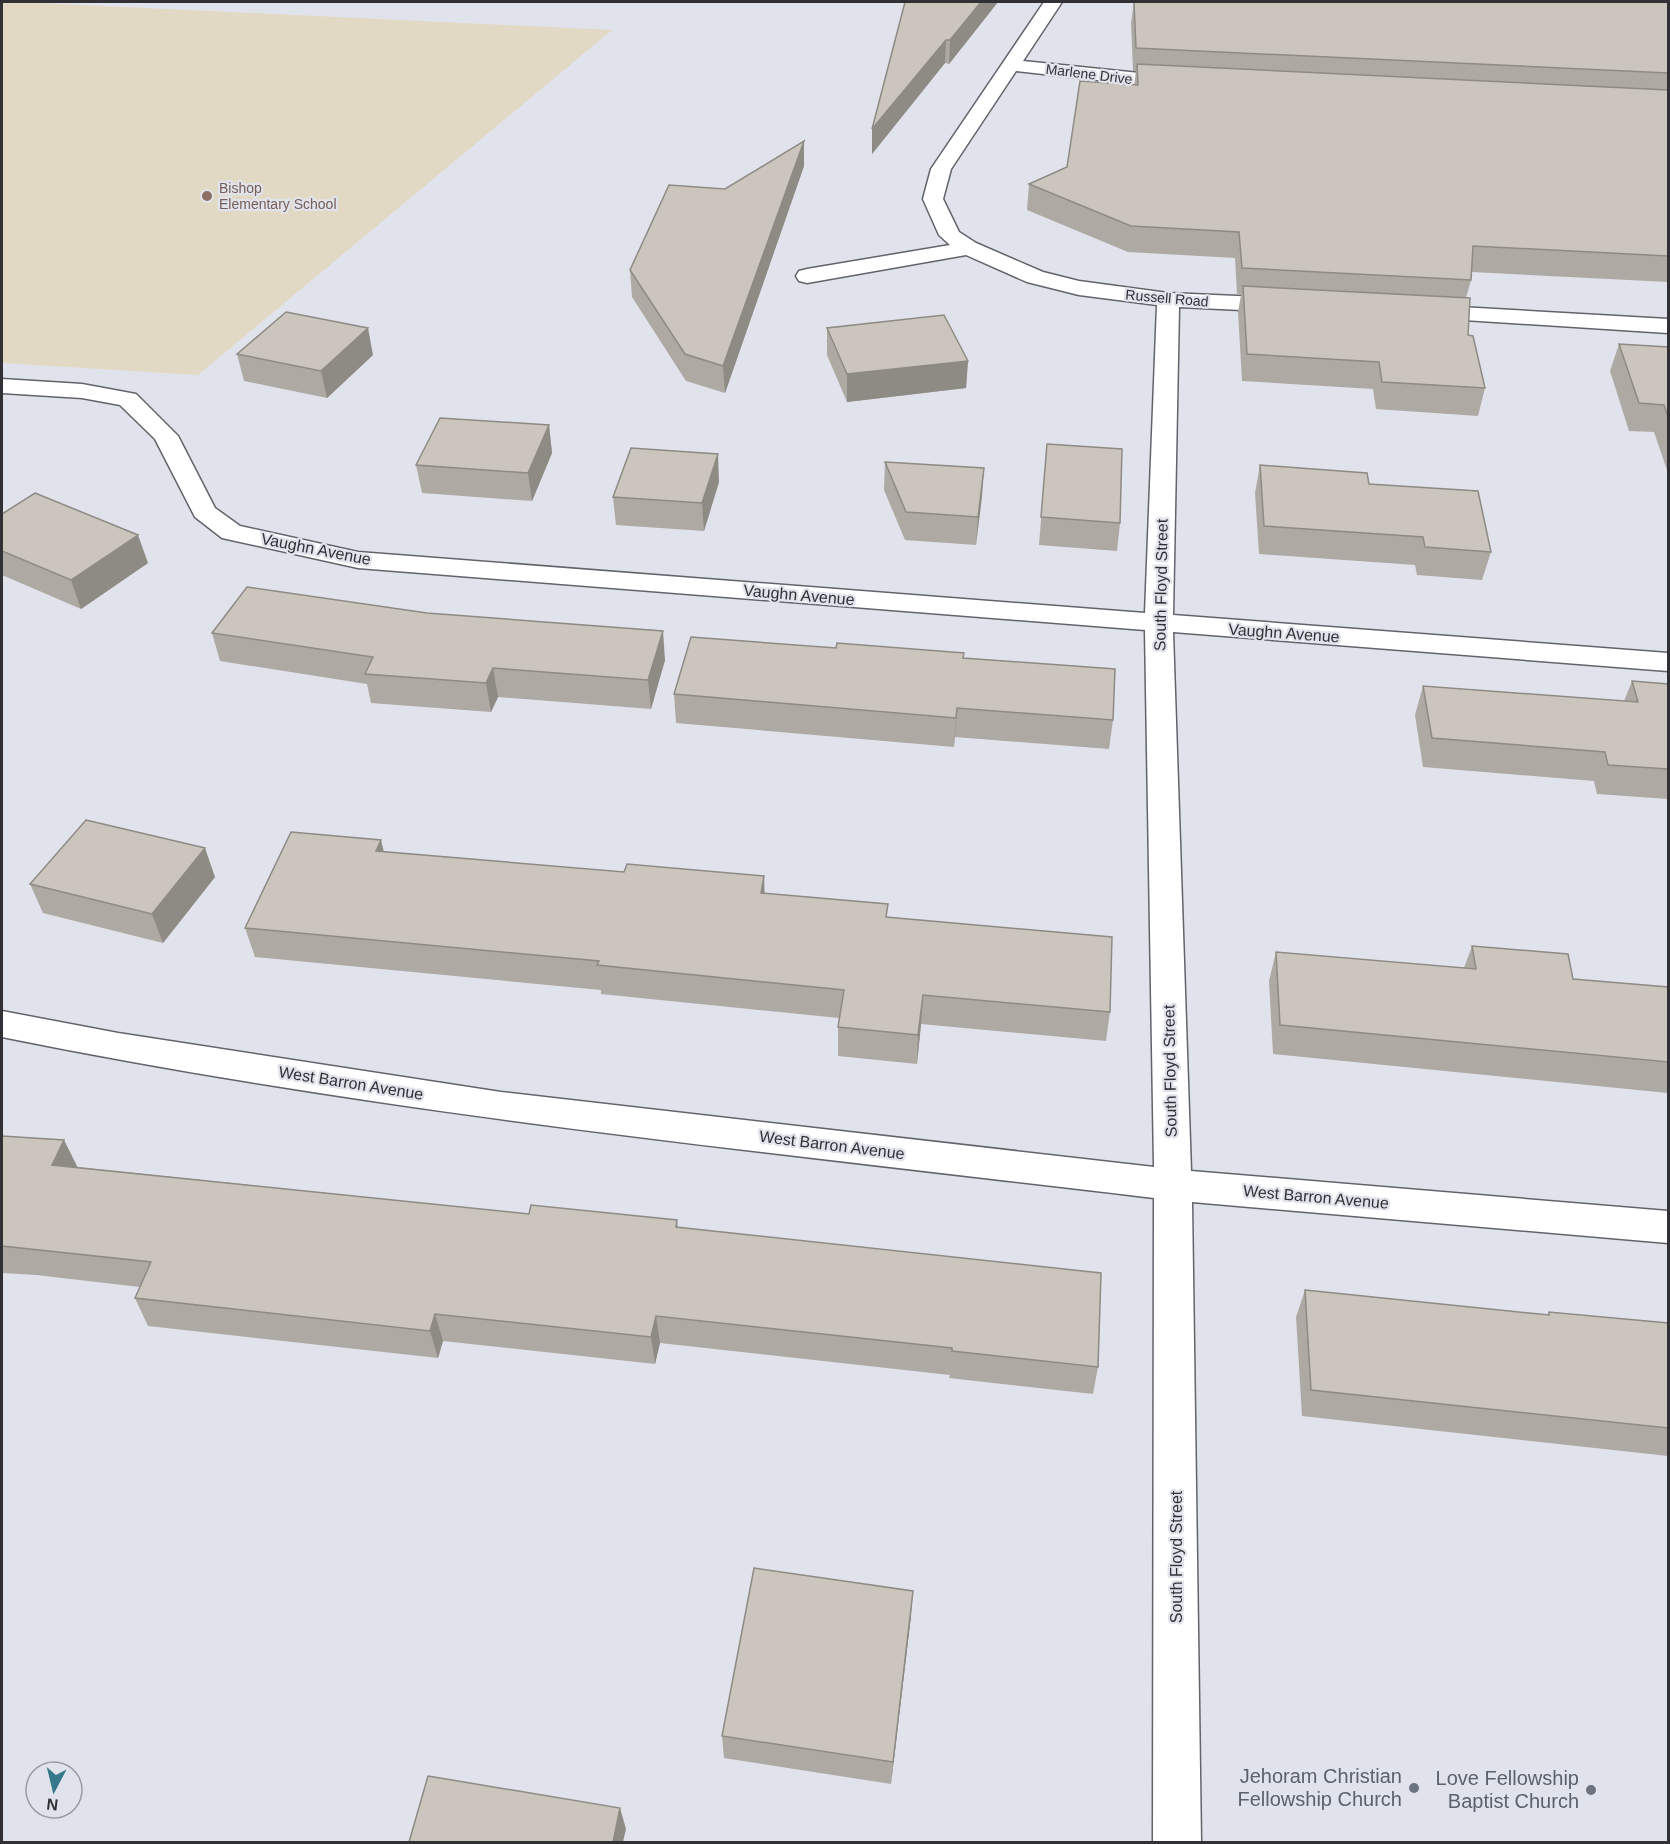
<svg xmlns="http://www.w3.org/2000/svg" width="1670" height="1844" viewBox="0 0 1670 1844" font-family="Helvetica,sans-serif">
  <rect width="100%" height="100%" fill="#e1e3ec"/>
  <path fill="#e2d9c4" d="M2 2H18L612 30 198 375 2 363Z"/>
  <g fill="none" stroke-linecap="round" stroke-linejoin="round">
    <defs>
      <g id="street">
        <path d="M1044 2H1062L1023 61 1178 77 1185 79 1187 83 1185 87 1178 89 1016 71 951 169 943 199 959 232 976 243 1043 272 1079 281 1168 293 1284 298 1292 300 1295 305 1292 310 1284 312 1179 307 1173 615 1668 653V671L1173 632 1191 1171 1668 1211V1243L1192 1202 1201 1842H1153L1154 1198C770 1152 381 1114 2 1037V1011L118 1033 501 1092 1154 1167 1145 630 358 568 222 538 195 517 155 439 120 405 82 398 2 393V379L82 384 136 394 178 436 215 508 240 526 358 552 1145 613 1157 305 1079 295 1027 282 966 255 807 283 799 281 796 276 799 271 807 269 950 245 939 235 923 199 931 169Z"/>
        <path d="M1425 305 1668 319V333L1417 317 1414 312 1417 307Z"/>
      </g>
    </defs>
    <use href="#street" stroke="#62646c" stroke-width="3"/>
    <use href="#street" fill="#fff" fill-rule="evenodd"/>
  </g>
  <g fill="#afa9a3">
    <path d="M905 2H998L949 64 945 63 872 154V129Z"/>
    <path d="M1134 2H1668V282L1472 272 1471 280 1466 298 1468 335 1485 388 1478 416 1376 409 1373 389 1242 381 1238 312 1241 295 1237 294 1235 258 1128 252 1027 210 1029 184 1067 167 1134 85 1136 71H1133L1131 23Z"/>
    <path d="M804 166 725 393 686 381 632 297 630 270 725 189Z"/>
    <path d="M827 328 968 361 966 388 847 402 827 355Z"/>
    <path d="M1619 344 1668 347V473L1654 432 1629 431 1610 371Z"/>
    <path d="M237 354 373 355 327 398 244 381Z"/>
    <path d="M549 425 552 453 532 501 422 493 416 465Z"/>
    <path d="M1047 444 1120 523 1117 551 1039 545Z"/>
    <path d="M885 462 982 496 976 545 905 540 884 490Z"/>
    <path d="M1260 465 1369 484 1491 552 1482 580 1417 575 1415 565 1259 554 1255 493Z"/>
    <path d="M719 482 704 531 616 525 613 497Z"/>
    <path d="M2 514 148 563 81 609 2 575Z"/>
    <path d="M212 633 665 660 651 709 498 697 491 712 371 703 367 684 220 661Z"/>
    <path d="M964 658 1113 720 1109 749 955 737 954 747 676 723 674 694Z"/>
    <path d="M1632 681 1668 684V799L1597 794 1594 781 1423 767 1415 715 1423 686 1624 701Z"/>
    <path d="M384 852 765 893 887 917 1110 1012 1106 1041 921 1024 917 1064 838 1056V1027L839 1018 601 994V990L255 957 245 928Z"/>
    <path d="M215 877 163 943 43 913 30 884Z"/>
    <path d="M1472 946 1573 979 1668 987V1093L1273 1054 1269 981 1276 952 1464 968Z"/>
    <path d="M2 1136 77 1167 529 1214 677 1220 678 1227 1098 1367 1093 1394 949 1378 950 1375 660 1343 655 1364 443 1341 438 1358 148 1326 135 1298 140 1287 36 1275 2 1273Z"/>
    <path d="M1305 1290 1547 1315 1549 1312 1668 1323V1456L1302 1416 1296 1317Z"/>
    <path d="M911 1616 891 1784 724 1758 722 1736Z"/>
  </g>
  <g fill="#8e8a84">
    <path d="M981 2H998L949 64 950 40Z"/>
    <path d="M946 40 945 63 872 154V129Z"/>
    <path d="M804 141V166L725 393 723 366Z"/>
    <path d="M368 328 373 355 327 398 321 371Z"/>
    <path d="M968 361 966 388 847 402V374Z"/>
    <path d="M549 425 552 453 532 501 528 473Z"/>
    <path d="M718 454 719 482 704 531 702 503Z"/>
    <path d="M984 468 982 496 976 545 978 517Z"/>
    <path d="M138 535 148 563 81 609 71 580Z"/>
    <path d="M663 631 665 660 651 709 648 680Z"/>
    <path d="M493 668 498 697 491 712 486 683Z"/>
    <path d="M957 708 955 737 954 747 956 718Z"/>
    <path d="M381 840 388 869 376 851Z"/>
    <path d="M205 848 215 877 163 943 152 914Z"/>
    <path d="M764 876 765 905 761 893Z"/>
    <path d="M923 995 921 1024 917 1064 918 1035Z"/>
    <path d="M64 1140 78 1168 52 1165Z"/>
    <path d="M435 1314 443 1341 438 1358 430 1331Z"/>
    <path d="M656 1316 660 1343 655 1364 651 1337Z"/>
    <path d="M913 1591 911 1616 891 1784 893 1762Z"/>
    <path d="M620 1808 626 1829 623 1842H613Z"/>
  </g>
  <g fill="#cbc5bd" stroke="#8e8a84" stroke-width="1.5">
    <path d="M905 2H981L950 40H946L872 129Z"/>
    <path d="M1134 2H1668V73L1136 48Z"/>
    <path d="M1137 64 1668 90V256L1473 246 1471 280 1242 268 1239 232 1131 226 1029 184 1067 167 1080 81 1138 85Z"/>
    <path d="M804 141 723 366 685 354 630 270 669 185 725 189Z"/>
    <path d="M1243 286 1470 298 1468 335 1473 336 1485 388 1382 382 1379 362 1247 354Z"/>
    <path d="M286 312 368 328 321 371 237 354Z"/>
    <path d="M944 315 968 361 847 374 827 328Z"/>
    <path d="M1619 344 1668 347V416L1664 405 1639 403Z"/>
    <path d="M440 418 549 425 528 473 416 465Z"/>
    <path d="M1047 444 1122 449 1120 523 1041 517Z"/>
    <path d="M631 448 718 454 702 503 613 497Z"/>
    <path d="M885 462 984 468 978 517 906 512Z"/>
    <path d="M1260 465 1367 473 1369 484 1478 491 1491 552 1425 547 1423 537 1264 526Z"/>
    <path d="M35 493 138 535 71 580 2 551V514Z"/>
    <path d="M247 587 427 613 663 631 648 680 493 668 486 683 365 674 373 657 212 633Z"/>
    <path d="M691 637 836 648 837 643 964 653 963 658 1115 669 1113 720 957 708 956 718 674 694Z"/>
    <path d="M1632 681 1668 684V769L1608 765 1605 752 1432 738 1423 686 1638 702Z"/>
    <path d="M86 820 205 848 152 914 30 884Z"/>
    <path d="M291 832 381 840 376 851 624 872 627 864 764 876 761 893 888 904 886 917 1112 937 1110 1012 923 995 918 1035 838 1027 844 990 597 965 599 961 245 928Z"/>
    <path d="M1472 946 1568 954 1573 979 1668 987V1062L1280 1025 1276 952 1476 969Z"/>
    <path d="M2 1136 64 1140 52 1165 529 1214 531 1205 677 1220 676 1227 1101 1273 1098 1367 952 1351V1348L656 1316 651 1337 435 1314 430 1331 135 1298 151 1262 2 1246Z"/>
    <path d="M1305 1290 1549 1315V1312L1668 1323V1428L1311 1390Z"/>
    <path d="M754 1568 913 1591 893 1762 722 1736Z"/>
    <path d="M428 1776 620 1808 613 1842H409Z"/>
  </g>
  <circle fill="#8d6e63" stroke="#e1e3ec" stroke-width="2" cx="207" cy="196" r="6"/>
  <g fill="#6b7280" stroke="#e1e3ec" stroke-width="2">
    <circle cx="1414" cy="1788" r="6"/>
    <circle cx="1591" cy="1790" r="6"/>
  </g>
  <g text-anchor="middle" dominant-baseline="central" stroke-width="4.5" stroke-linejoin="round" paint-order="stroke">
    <g font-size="14" fill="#313135" stroke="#e1e3ec">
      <text transform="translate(1089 74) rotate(7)">Marlene Drive</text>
      <text transform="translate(1167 298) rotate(5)">Russell Road</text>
    </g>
    <g font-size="14" fill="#785e54" stroke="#e1e3ec" text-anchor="start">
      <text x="219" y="188">Bishop<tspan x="219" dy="16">Elementary School</tspan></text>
    </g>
    <g font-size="16" fill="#313135" stroke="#e1e3ec">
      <text transform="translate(316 549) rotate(11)">Vaughn Avenue</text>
      <text transform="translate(1161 585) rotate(-89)">South Floyd Street</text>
      <text transform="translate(799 595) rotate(5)">Vaughn Avenue</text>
      <text transform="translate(1284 633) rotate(4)">Vaughn Avenue</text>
      <text transform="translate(1170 1071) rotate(-91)">South Floyd Street</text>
      <text transform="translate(351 1083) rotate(9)">West Barron Avenue</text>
      <text transform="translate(832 1145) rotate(7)">West Barron Avenue</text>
      <text transform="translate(1316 1197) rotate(5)">West Barron Avenue</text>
      <text transform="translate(1176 1557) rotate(-90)">South Floyd Street</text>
    </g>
    <g font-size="20" fill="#5b616d" stroke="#e1e3ec" text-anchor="end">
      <text x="1402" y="1776">Jehoram Christian<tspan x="1402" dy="23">Fellowship Church</tspan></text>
      <text x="1579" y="1778">Love Fellowship<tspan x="1579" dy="23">Baptist Church</tspan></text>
    </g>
  </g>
  <rect width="1670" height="1844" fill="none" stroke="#313135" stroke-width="6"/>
  <g transform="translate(54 1790) rotate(187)"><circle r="28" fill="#e1e3ec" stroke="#9b9ca3" stroke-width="1.5"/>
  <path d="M0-4.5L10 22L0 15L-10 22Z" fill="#36798a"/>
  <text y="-9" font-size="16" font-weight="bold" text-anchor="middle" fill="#313135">N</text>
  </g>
</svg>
